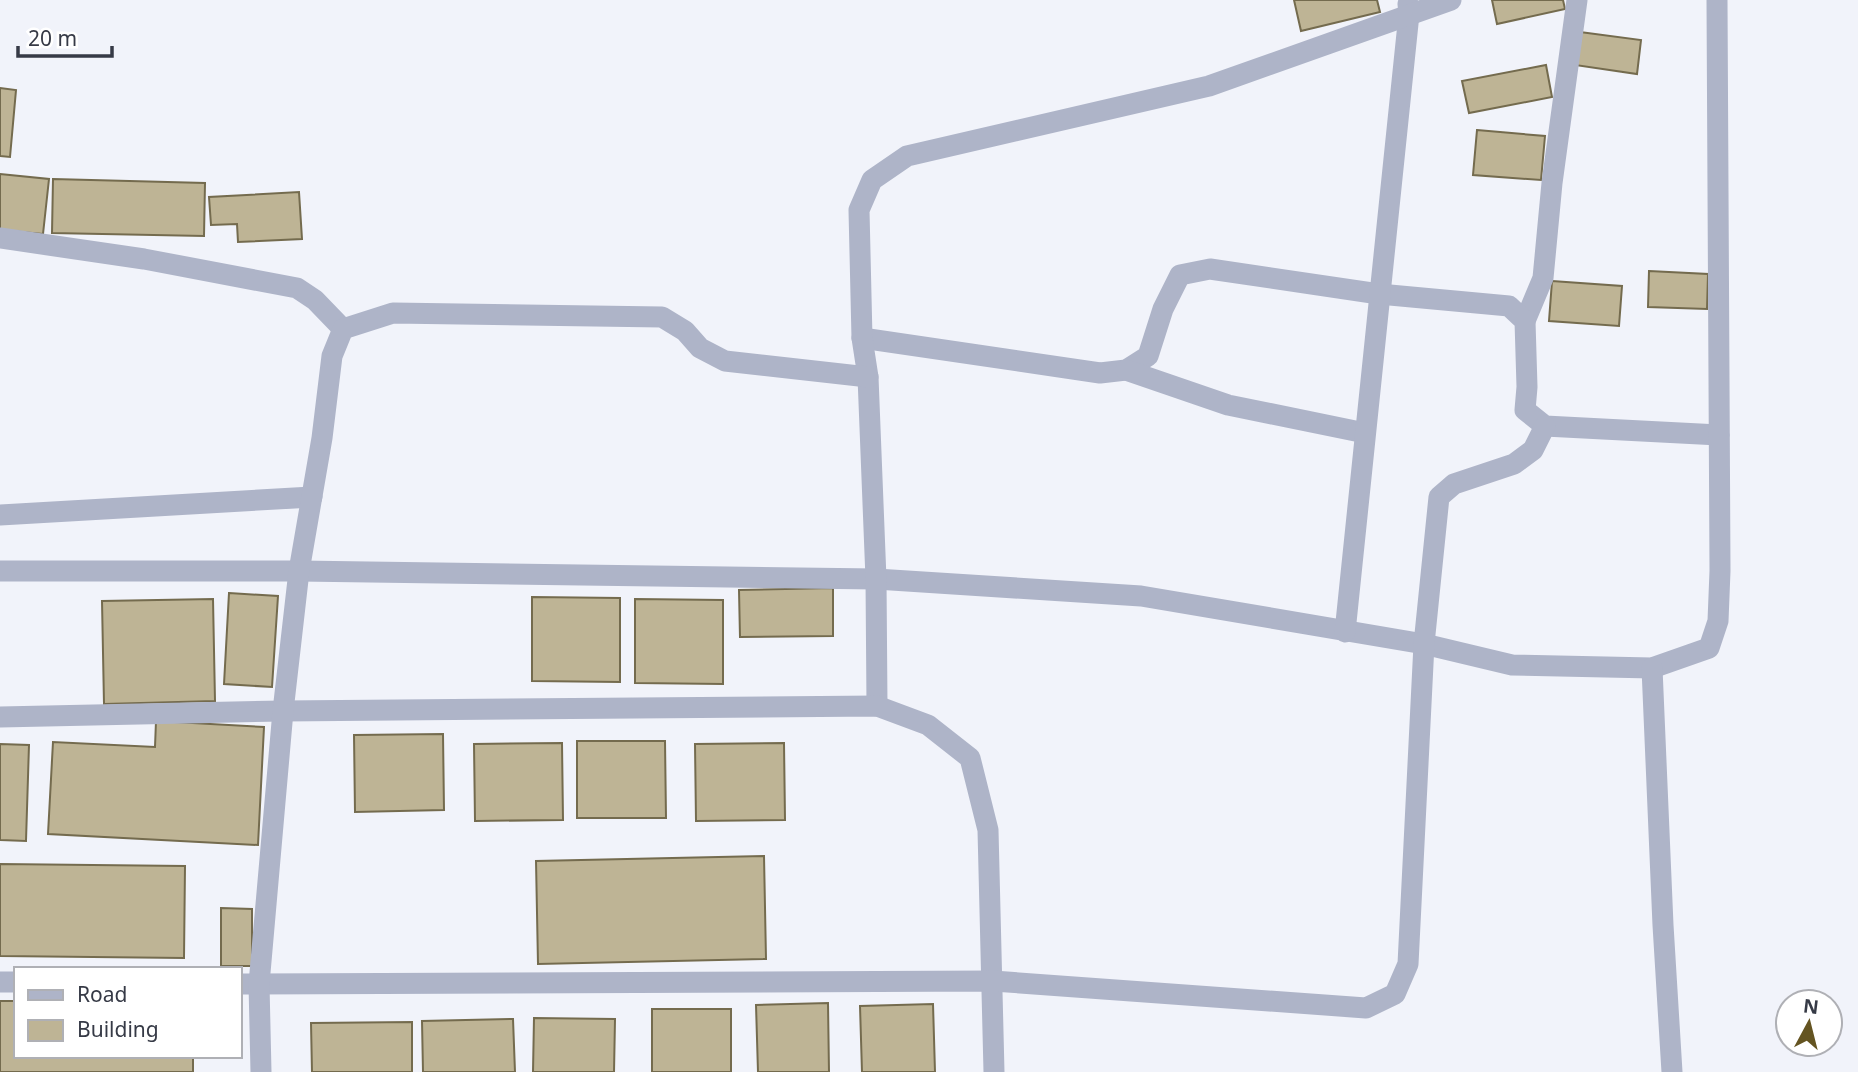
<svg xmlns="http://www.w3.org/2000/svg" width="1858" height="1072" viewBox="0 0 1858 1072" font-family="'Noto Sans',sans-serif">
  <rect width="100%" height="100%" fill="#f1f3fa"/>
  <g fill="#beb495" stroke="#746b4e" stroke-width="2">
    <path d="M1294 0H1377L1380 12 1301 31Z"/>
    <path d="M1492 0H1563L1565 9 1497 24Z"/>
    <path d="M1580 32 1641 40 1637 74 1575 65Z"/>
    <path d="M1546 65 1552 97 1469 113 1462 81Z"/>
    <path d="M0 88 16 90 10 157 0 156Z"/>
    <path d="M1477 130 1545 136 1541 180 1473 175Z"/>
    <path d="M0 174 49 179 43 234 0 230Z"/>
    <path d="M53 179 205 183 204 236 52 233Z"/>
    <path d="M299 192 302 239 238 242 237 224 211 225 209 197Z"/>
    <path d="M1649 271 1708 274 1707 309 1648 307Z"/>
    <path d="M1552 281 1622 286 1619 326 1549 321Z"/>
    <path d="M833 588V636L740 637 739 590Z"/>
    <path d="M229 593 278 596 272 687 224 684Z"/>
    <path d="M532 597 620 598V682L532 681Z"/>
    <path d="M213 599 215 701 104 704 102 601Z"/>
    <path d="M635 599 723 600V684L635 683Z"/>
    <path d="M156 721 264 727 258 845 48 834 53 742 155 747Z"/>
    <path d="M443 734 444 810 355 812 354 735Z"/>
    <path d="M577 741H665L666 818H577Z"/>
    <path d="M562 743 563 820 475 821 474 744Z"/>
    <path d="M784 743 785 820 696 821 695 744Z"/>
    <path d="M0 744 29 745 26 841 0 840Z"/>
    <path d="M764 856 766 959 538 964 536 861Z"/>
    <path d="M0 864 185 866 184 958 0 956Z"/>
    <path d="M221 908 252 909V966H221Z"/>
    <path d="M0 1001H16V1056H193V1072H0Z"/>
    <path d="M828 1003 829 1072H758L756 1005Z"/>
    <path d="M933 1004 935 1072H862L860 1006Z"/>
    <rect x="652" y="1009" width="79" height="63"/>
    <path d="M534 1018 615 1019 614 1072H533Z"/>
    <path d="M513 1019 515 1072H423L422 1021Z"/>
    <path d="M412 1022V1072H312L311 1023Z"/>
  </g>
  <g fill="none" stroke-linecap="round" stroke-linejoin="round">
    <g stroke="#aeb4c8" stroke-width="21">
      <path d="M0 238 144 259 297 288 315 300 343 329"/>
      <path d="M1525 321 1543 278 1552 183 1577 0"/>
      <path d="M862 338 1100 373 1126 370 1148 356 1163 309 1180 275 1210 269 1379 294 1509 306 1525 321 1527 387 1525 410 1545 426 1719 435"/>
      <path d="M1126 370 1228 405 1365 433"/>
      <path d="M0 515 312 497"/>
      <path d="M0 571H299L876 579 1141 596 1424 644 1512 665 1652 668 1709 648 1718 621 1720 571 1717 0"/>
      <path d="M1345 632 1409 14 1408 4"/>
      <path d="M1652 668 1663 925 1672 1072"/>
      <path d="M877 706 876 579 868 377 862 338 859 210 872 180 907 156 1209 86 1451 0"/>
      <path d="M0 717 283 711 877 706 928 725 970 758 988 830 994 1072"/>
      <path d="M0 982H16"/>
      <path d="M240 984 993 981 1366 1008 1395 994 1408 964 1424 644 1439 497 1454 484 1514 464 1533 450 1545 426"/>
      <path d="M261 1072 259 984 283 711 299 571 322 438 332 356 343 329 393 313 662 317 685 331 700 348 725 361 868 377"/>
    </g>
  </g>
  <rect x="14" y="967" width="228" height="91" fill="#ffffff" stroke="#afb0b5" stroke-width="2"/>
  <rect x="28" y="990" width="35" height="10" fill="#aeb4c8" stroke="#afb0b5" stroke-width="2"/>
  <text x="77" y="1002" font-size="21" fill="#363a46">Road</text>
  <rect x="28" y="1020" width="35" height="21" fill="#beb495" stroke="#afb0b5" stroke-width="2"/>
  <text x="77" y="1037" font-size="21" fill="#363a46">Building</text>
  <g transform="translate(1809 1023) rotate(7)"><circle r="33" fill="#ffffff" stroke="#afb0b5" stroke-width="2"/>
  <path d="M0-5L12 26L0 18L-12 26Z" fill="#645421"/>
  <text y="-10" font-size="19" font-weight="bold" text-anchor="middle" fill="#363a46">N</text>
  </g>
  <path d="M18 46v10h94v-10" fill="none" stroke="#363a46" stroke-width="3.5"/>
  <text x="28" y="46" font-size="21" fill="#363a46" stroke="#ffffff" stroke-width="5" paint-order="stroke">20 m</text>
</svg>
